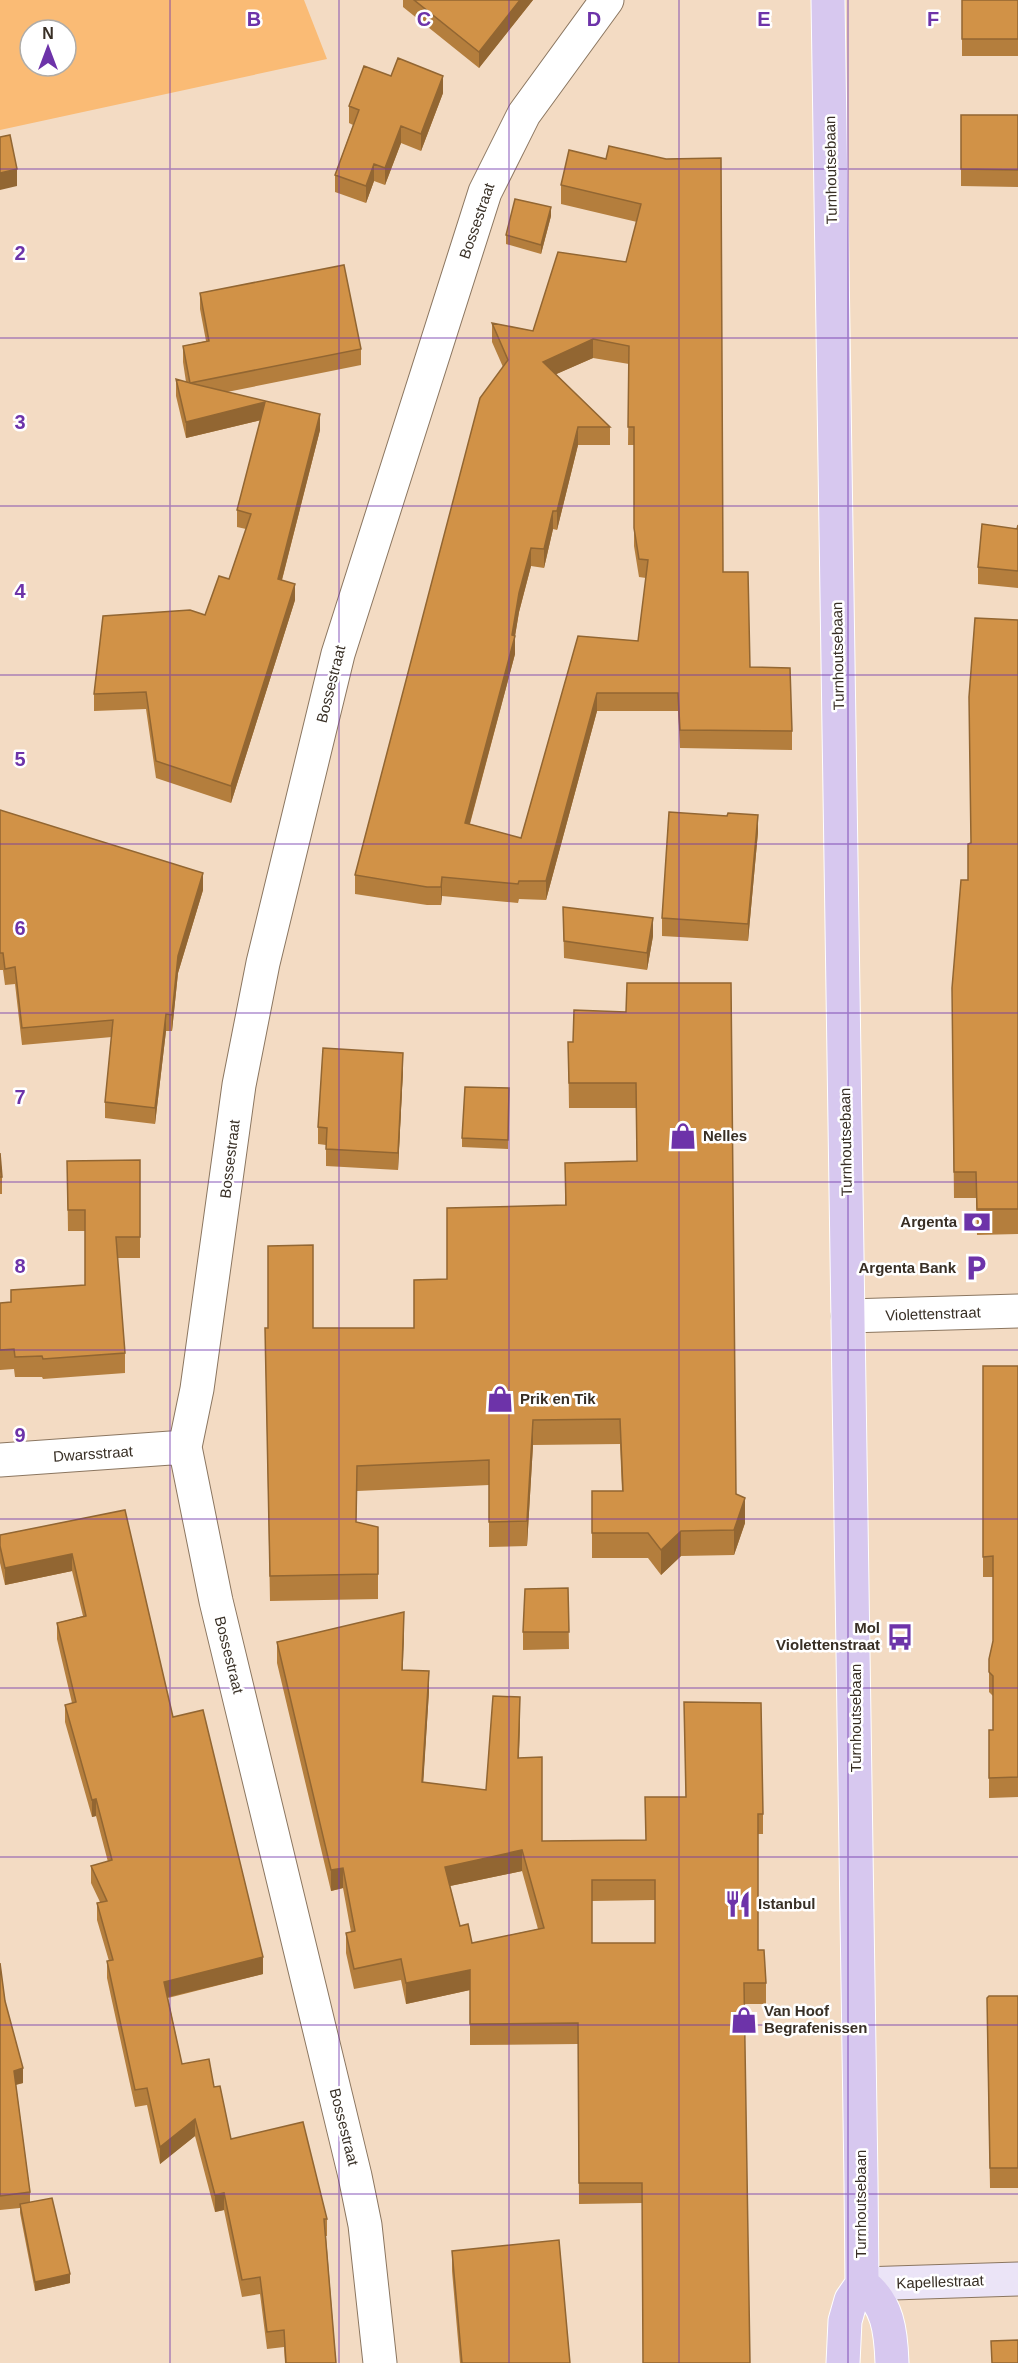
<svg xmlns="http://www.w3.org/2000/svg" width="1018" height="2363" font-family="Helvetica,sans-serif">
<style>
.green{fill:#fabb75;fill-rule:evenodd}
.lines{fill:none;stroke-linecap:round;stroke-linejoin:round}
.street-casing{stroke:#8b7660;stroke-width:35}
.secondary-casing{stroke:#8b7660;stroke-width:35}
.primary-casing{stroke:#fff;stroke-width:35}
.street{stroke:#fff;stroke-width:33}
.secondary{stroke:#ebe4f7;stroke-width:33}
.primary{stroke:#d7c8ef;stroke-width:33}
.wall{fill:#b47e3d;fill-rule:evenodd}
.shaded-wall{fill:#926632}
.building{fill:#d19247;stroke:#926632;stroke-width:1.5;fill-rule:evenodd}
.grid{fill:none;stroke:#6d33a9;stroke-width:1.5;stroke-opacity:0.55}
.labels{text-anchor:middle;stroke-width:5;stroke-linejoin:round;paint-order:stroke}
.street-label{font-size:15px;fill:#382f25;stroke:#fff}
.poi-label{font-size:15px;font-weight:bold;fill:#382f25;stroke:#fff;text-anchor:start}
.grid-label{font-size:20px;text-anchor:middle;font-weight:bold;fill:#6d33a9;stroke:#fff;stroke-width:5;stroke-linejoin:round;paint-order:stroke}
</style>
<rect width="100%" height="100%" fill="#f3dbc3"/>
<path class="green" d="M0 0H304L327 59 0 130ZM30 30H66V66H30Z"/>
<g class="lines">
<defs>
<path id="street" d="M848 1316 1018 1311
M0 1460 185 1447
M380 2363 365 2225 355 2176 216 1601 185 1447 197 1389 239 1085 263 963 338 654 485 192 524 114 607 0"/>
<path id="secondary" d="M862 2284 1018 2279"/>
<path id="primary" d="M828 0 861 2181 862 2284 851 2300 845 2321 843 2363
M862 2284C888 2303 891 2332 892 2363"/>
</defs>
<use href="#street" class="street-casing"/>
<use href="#secondary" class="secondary-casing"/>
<use href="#primary" class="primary-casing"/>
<use href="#street" class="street"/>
<use href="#secondary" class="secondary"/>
<use href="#primary" class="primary"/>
</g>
<path class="wall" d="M403 0H533L479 68 403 7Z
M962 0H1018V56H962Z
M391 76 443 93 421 151 401 143 385 185 374 181 366 203 335 192V175L353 125 349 123V106Z
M961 115H1018V187L961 186Z
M606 159H666L723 572 750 667 792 731V750L680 748 678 711H597L546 900 519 899 518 903 442 896 441 905H427L355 894V875L503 367 492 342V323L533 331 626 262 637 222 561 204V185ZM593 358 629 364 628 445H634V546L639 577 646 578 638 641 578 636 521 838 470 824 515 654V636L519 612 531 566 544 568 553 529 557 530 578 445H610V427L556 374Z
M551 216 541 254 506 244V235Z
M200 293 361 349V365L227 392 320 430 282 580 295 600 231 803 156 778 146 709 94 711V694L205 615 229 579 246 529 237 527V510L261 420 186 438 176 396V379L186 382 183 362V346L206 341 200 309Z
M1018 525V588L978 584V567L1017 529Z
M1018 620V1234L977 1235 976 1198H954L952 1014 968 880Z
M0 810 203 890 178 973 172 1031H166L155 1124 105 1118V1102L112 1037 22 1045 15 984 5 985 3 970H0Z
M758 832 748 941 662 936V918Z
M563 907 653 936 647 970 564 958Z
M626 1012 736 1494 745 1523 734 1555 681 1556 661 1575 648 1558H592V1491H622L620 1444 533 1445 527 1546 489 1547V1485L357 1491 356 1522 378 1527V1599L270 1601 265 1328H414L447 1279 565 1205V1163L637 1161 636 1108H569L568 1042H573Z
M403 1070 398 1170 326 1166V1145L318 1144V1127Z
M509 1088 508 1149 462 1147V1138Z
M0 1153 2 1177V1194H0Z
M140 1160V1258H117L125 1353V1373L43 1379 42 1377H15L14 1369 0 1370V1303H11V1290L85 1285V1231H68L67 1161Z
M983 1366H1018V1797L989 1798V1730H993V1696L989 1692V1659L993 1641V1577H983Z
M125 1510 173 1717 263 1974 168 1998 182 2064 214 2087 231 2139 327 2219V2236H326L336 2363H285L284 2347 267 2349 260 2294 242 2297 224 2210 215 2212 195 2136 160 2164 147 2105 135 2107 107 1978V1961H109L97 1920V1903L100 1902 91 1883V1866L108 1862 96 1816 92 1817 65 1722V1705L72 1703 57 1639V1623L83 1616 72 1571 5 1585 0 1563V1535Z
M568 1588 569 1649 523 1650V1632Z
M404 1633 402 1670 429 1691 423 1782 486 1790 520 1718 519 1758 542 1841 646 1840 645 1797H686L684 1702 763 1814V1834H758V1950L766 1983V2004H744L642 2203 579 2204 578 2044 470 2045V1990L406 2004 401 1980 354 1989 346 1953V1933L351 1932 343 1888 331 1891 277 1663V1642ZM522 1871 538 1929 472 1943 460 1926 450 1886ZM655 1900V1943H592V1901Z
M0 1963 5 2001 23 2083 16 2085 30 2192V2202L70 2283 35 2291 20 2213V2208L0 2210Z
M1018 1996V2188H990L987 2018Z
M452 2251 570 2363H460L452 2271Z"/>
<path class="shaded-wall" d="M520 0H533L479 68V52Z
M443 76V93L421 151V134Z
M401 126V143L385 185V168Z
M374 164V181L366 203V186Z
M17 169V186L0 190V173Z
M551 207V216L541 254V245Z
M593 339V358L543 380V362Z
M265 402V419L186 438V422Z
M320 414V430L278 595V579Z
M578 427V445L557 530V511Z
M553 511V529L544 568V549Z
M531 548V566L519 612 515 636V654L465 841V823L512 635 519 593Z
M295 584V600L231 803V786Z
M597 693V711L546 900V881Z
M758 815V832L748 941V924Z
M203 873V890L178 973 172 1031V1015L178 956Z
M442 877V896L441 905V887Z
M653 918V936L647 970V953Z
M166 1014V1031L155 1124V1108Z
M403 1053V1070L398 1170V1153Z
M533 1420V1445L527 1546V1521Z
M745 1498V1523L734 1555V1530Z
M681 1531V1556L661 1575V1550Z
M72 1554V1571L5 1585V1568Z
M404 1612V1633L402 1691V1670Z
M429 1671V1691L422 1803V1782Z
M520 1697V1718L518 1779V1758Z
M96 1799V1816L92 1817V1800Z
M522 1850V1871L445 1887V1867Z
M343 1868V1888L331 1891V1870Z
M263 1957V1974L164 1998V1982Z
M470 1970V1990L406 2004V1983Z
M23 2068V2083L14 2085V2071Z
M195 2119V2136L160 2164V2147Z
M224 2193V2210L215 2212V2195Z
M70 2274V2283L35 2291V2282Z"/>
<path class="building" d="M414 0H520L479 52Z
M962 0H1018V39H962Z
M398 58 443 76 421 134 401 126 385 168 374 164 366 186 335 175 359 110 349 106 364 66 391 76Z
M961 115H1018V170L961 169Z
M10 135 17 169 0 173V137Z
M609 146 666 159 721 158 723 572H748L750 667 790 668 792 731 680 730 678 693H597L546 881H519L518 884 442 877 441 887H427L355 875 480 398 508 360 492 323 533 331 558 252 626 262 641 204 561 185 569 150 606 159ZM593 339 629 346 628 427H634V528L639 559 648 560 638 641 578 636 521 838 465 823 515 636 512 635 519 593 531 548 544 549 553 511H557L578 427H610L543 362Z
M515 199 551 207 541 245 506 235Z
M344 265 361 349 190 383 320 414 278 579 295 584 231 786 156 761 146 692 94 694 103 616 190 610 205 615 219 576 229 579 251 514 237 510 265 402 186 422 176 379 190 383 183 346 209 341 200 293Z
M982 524 1017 529 1018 525V571L978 567Z
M975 618 1018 620V1209H977L976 1172H954L952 988 961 880H968V844L971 843 969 697Z
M0 810 203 873 178 956 172 1015 166 1014 155 1108 105 1102 113 1020 22 1028 15 967 5 969 3 953H0Z
M669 812 727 816 728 813 758 815 748 924 662 918Z
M563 907 653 918 647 953 564 941Z
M627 983H731L736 1494 745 1498 734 1530 681 1531 661 1550 648 1533H592V1491H623L620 1419 533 1420 527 1521 489 1522V1460L357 1466 356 1522 378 1527V1574L270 1576 265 1328H268V1246L313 1245V1328H414V1280L447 1279V1208L566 1205 565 1163 637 1161 636 1083H569L568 1042H573L574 1010 626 1012Z
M323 1048 403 1053 398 1153 326 1149 327 1128 318 1127Z
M465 1087 509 1088 508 1140 462 1138Z
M0 1153 2 1177H0Z
M140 1160V1237H116L125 1353 43 1359 42 1356 15 1357 14 1349 0 1350V1303L11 1302V1290L85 1285V1210H68L67 1161Z
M983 1366H1018V1777L989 1778V1730H993V1676L989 1672V1659L993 1641V1556L983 1557Z
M125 1510 173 1717 203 1710 263 1957 164 1982 182 2064 209 2059 214 2087 220 2086 231 2139 303 2122 327 2219H324L336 2363H286L284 2330 267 2332 260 2277 242 2280 224 2193 215 2195 195 2119 160 2147 147 2088 135 2090 107 1961 113 1960 97 1903 107 1901 91 1866 112 1860 96 1799 92 1800 65 1705 76 1702 57 1623 86 1616 72 1554 5 1568 0 1546V1535Z
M568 1588 569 1632H523L525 1589Z
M404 1612 402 1670 429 1671 422 1782 486 1790 493 1696 520 1697 518 1758 542 1757V1841L646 1840 645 1797H686L684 1702 761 1703 763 1814H758V1950H764L766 1983H744L750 2363H643L642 2183H579L578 2023 470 2024V1970L406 1983 401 1959 354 1969 346 1933 355 1931 343 1868 331 1870 277 1642ZM522 1850 544 1928 472 1943 468 1924 460 1926 445 1867ZM592 1880H655V1943H592Z
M0 1963 5 2001 23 2068 14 2071 30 2192 0 2196Z
M989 1996H1018V2168H990L987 1998Z
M52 2198 70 2274 35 2282 20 2204Z
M559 2240 570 2363H462L452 2251Z
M1018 2340V2363H992L991 2341Z"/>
<path class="grid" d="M170 0V2363M339 0V2363M509 0V2363M679 0V2363M848 0V2363M0 169H1018M0 338H1018M0 506H1018M0 675H1018M0 844H1018M0 1013H1018M0 1182H1018M0 1350H1018M0 1519H1018M0 1688H1018M0 1857H1018M0 2025H1018M0 2194H1018"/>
<defs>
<symbol id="shop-bare" viewBox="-9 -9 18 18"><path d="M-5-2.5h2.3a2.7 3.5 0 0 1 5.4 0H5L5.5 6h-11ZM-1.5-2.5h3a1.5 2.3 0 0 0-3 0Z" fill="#6d33a9" stroke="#fff" stroke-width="2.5" paint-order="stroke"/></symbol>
<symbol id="bank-bare" viewBox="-9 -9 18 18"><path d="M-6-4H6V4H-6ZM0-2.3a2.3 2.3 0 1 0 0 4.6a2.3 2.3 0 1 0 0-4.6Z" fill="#6d33a9" stroke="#fff" stroke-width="2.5" paint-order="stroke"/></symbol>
<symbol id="parking-bare" viewBox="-9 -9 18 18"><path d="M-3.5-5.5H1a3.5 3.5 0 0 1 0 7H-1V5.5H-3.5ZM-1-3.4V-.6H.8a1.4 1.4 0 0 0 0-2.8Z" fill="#6d33a9" stroke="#fff" stroke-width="2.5" paint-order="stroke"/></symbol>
<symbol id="bus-bare" viewBox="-9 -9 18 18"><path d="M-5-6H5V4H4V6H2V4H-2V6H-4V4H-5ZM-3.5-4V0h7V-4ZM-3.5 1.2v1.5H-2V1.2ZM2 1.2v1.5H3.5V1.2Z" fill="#6d33a9" stroke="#fff" stroke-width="2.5" paint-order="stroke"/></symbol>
<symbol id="restaurant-bare" viewBox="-9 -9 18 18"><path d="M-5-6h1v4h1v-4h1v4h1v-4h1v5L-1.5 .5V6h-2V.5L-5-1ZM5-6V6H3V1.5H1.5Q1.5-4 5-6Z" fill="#6d33a9" stroke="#fff" stroke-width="2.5" paint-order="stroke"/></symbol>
</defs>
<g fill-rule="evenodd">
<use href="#shop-bare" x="664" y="1117" width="38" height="38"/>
<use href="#bank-bare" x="958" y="1203" width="38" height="38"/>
<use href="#parking-bare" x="957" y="1249" width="38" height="38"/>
<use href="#shop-bare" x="481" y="1380" width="38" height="38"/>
<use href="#bus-bare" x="881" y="1618" width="38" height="38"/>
<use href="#restaurant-bare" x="719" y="1885" width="38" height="38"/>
<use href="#shop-bare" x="725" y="2001" width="38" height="38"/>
</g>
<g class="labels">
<g class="street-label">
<text transform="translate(831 170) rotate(-91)" y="5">Turnhoutsebaan</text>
<text transform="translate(477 221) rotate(-71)" y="5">Bossestraat</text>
<text transform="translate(838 656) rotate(-91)" y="5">Turnhoutsebaan</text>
<text transform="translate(331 684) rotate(-76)" y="5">Bossestraat</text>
<text transform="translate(846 1142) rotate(-91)" y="5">Turnhoutsebaan</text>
<text transform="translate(230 1159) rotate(-83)" y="5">Bossestraat</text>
<text transform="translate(933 1314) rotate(-2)" y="5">Violettenstraat</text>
<text transform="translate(93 1454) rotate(-4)" y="5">Dwarsstraat</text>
<text transform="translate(229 1655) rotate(76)" y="5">Bossestraat</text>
<text transform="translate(856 1718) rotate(-90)" y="5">Turnhoutsebaan</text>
<text transform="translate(344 2127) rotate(76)" y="5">Bossestraat</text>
<text transform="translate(861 2204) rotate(-90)" y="5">Turnhoutsebaan</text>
<text transform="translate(940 2282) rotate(-2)" y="5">Kapellestraat</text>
</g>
<g class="poi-label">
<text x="703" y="1141">Nelles</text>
<text x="957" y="1227" text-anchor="end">Argenta</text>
<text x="956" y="1273" text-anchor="end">Argenta Bank</text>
<text x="520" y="1404">Prik en Tik</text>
<text x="880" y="1633" text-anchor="end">Mol<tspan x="880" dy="17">Violettenstraat</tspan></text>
<text x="758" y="1909">Istanbul</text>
<text x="764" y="2016">Van Hoof<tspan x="764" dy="17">Begrafenissen</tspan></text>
</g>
</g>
<g class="grid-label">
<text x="254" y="26">B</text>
<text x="424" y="26">C</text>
<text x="594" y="26">D</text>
<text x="764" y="26">E</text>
<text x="933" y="26">F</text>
<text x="20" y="260">2</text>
<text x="20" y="429">3</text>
<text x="20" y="598">4</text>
<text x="20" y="766">5</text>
<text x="20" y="935">6</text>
<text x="20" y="1104">7</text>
<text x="20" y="1273">8</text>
<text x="20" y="1442">9</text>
</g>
<g transform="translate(48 48)"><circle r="28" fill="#ffffff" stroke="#afaca8" stroke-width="1.5"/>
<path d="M0-4.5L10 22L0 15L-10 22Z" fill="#6d33a9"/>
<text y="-9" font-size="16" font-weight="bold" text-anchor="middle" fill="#382f25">N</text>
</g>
</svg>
